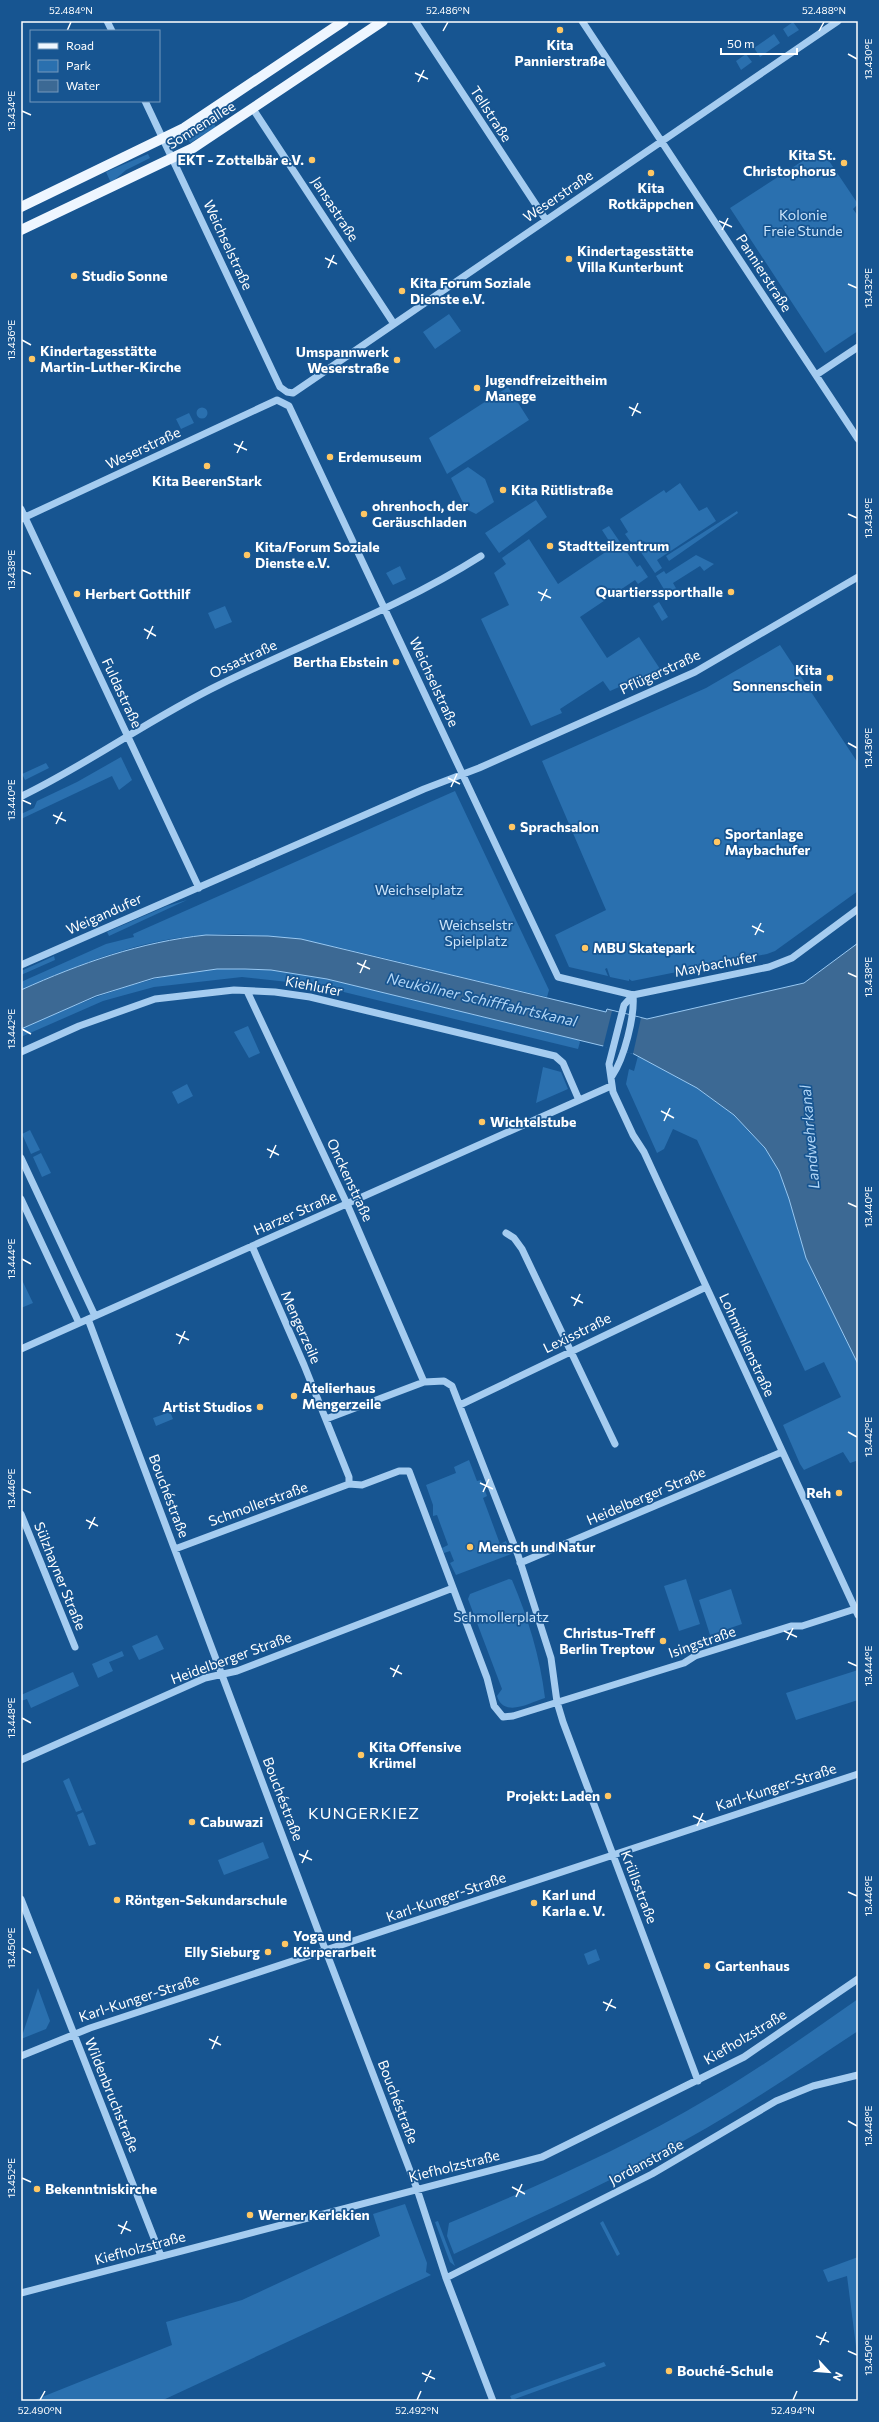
<svg xmlns="http://www.w3.org/2000/svg" width="879" height="2422" font-family="Commissioner,sans-serif">
<style>
.green{fill:#2a70af}
.water{fill:#3c6994;stroke:#98c8f2}
.pier{fill:#175591}
.lines{fill:none;stroke-linecap:round;stroke-linejoin:round}
.minor{stroke:#a5ccf0;stroke-width:7}
.major{stroke:#eef6ff;stroke-width:10}
.ticks{fill:none;stroke:#fff;stroke-width:1.5}
.poi-dot{fill:#ffc764;stroke:#175591;stroke-width:1.5}
.labels{text-anchor:middle;stroke-width:3.5;stroke-linejoin:round;paint-order:stroke}
.poi-label{font-size:14px;font-weight:bold;fill:#fff;stroke:#175591;text-anchor:start}
.street-label{font-size:14px;fill:#fff;stroke:#175591}
.park-label{font-size:14px;fill:#cce5fb;stroke:#175591}
.water-label{font-size:15px;font-style:italic;fill:#b1d6f7;stroke:#175591}
.quarter-label{font-size:16px;letter-spacing:1px;fill:#fff;stroke:#175591}
.neatline{fill:none;stroke:#fff;stroke-width:1.5}
.ticks-label{font-size:10px;text-anchor:middle;fill:#fff}
</style>
<rect width="100%" height="100%" fill="#175591"/>
<path class="green" d="M793 22 799 30 788 37 783 29Z
M774 34 780 43 760 57 754 48Z
M746 54 752 62 741 70 736 61Z
M210 117 216 127 190 143 188 138 207 126 204 121Z
M821 149 858 204 853 209 858 216V331L825 353 730 208Z
M148 154 150 158 126 170 111 183 106 172Z
M449 314 461 331 435 349 423 332Z
M508 387 529 420 447 474 429 438Z
M196.5 413a5.5 5.5 0 1 1 11 0a5.5 5.5 0 1 1-11 0Z
M189 413 194 423 181 429 176 419Z
M468 467 485 479 494 502 476 514 466 509 451 478Z
M680 483 699 511 707 507 716 521 657 560 662 568 655 573 638 548 645 543 644 541 637 546 635 542 632 544 625 534 628 532 620 519 664 490 666 493Z
M536 500 547 517 499 553 485 533Z
M737 511 738 513 669 561 666 556Z
M609 526 637 567 640 565 648 577 638 584 635 580 580 617 607 658 639 637 660 669 610 691 603 681 560 709 562 713 531 726 481 619 509 605 494 573 506 564 502 558 529 539 558 584 613 547 602 530Z
M696 555 714 564 704 571 700 566 673 583 677 590 668 596 656 576 664 571 666 574Z
M400 566 406 579 393 585 386 573Z
M659 602 668 617 662 621 653 606Z
M225 606 232 622 215 629 208 613Z
M780 645 858 763V891L775 951 767 954 632 981 629 979V981L610 977 607 968 605 969 608 976 569 967 555 935 606 910 542 761 706 688Z
M121 757 132 780 119 790 112 776 21 819V814L34 808 37 801 77 782Z
M46 763 49 768 25 780 22 774Z
M455 791 549 990 547 997C498 986 449 974 400 962 335 946 273 931 206 935 140 939 80 964 21 990V982L106 944 134 937 133 934Z
M187 900 109 936 107 932 167 906Z
M54 956 55 960 21 975V971Z
M228 968 271 970 315 976 578 1040 580 1042 578 1049 315 985 242 977 154 987 121 996 103 1001 21 1037V1029C90 998 152 972 228 968Z
M248 1026 260 1053 249 1058 234 1032Z
M638 1056 697 1088 734 1115 765 1148 779 1171 789 1199 806 1258 858 1364V1466L856 1461 850 1463 843 1452 804 1470 800 1464 783 1425 841 1397 824 1362 805 1371 697 1140 673 1129 664 1149 657 1153 626 1084 629 1069 634 1071Z
M543 1067 561 1072 568 1089 536 1103Z
M187 1084 193 1096 178 1104 172 1092Z
M30 1130 40 1150 31 1154 22 1134Z
M41 1153 51 1173 42 1177 33 1157Z
M22 1280 33 1303 21 1308V1281Z
M170 1412 173 1419 156 1426 153 1418Z
M469 1460 477 1481 481 1480 487 1496 483 1498 500 1544 506 1541 511 1554 456 1575 450 1563 454 1561 450 1551 444 1553 442 1548 448 1545 437 1515 433 1516V1505L426 1485 456 1473 454 1467Z
M509 1579 512 1580C528 1618 540 1656 545 1698 529 1703 504 1718 497 1696L502 1689 468 1599 470 1594Z
M686 1579 700 1624 679 1631 664 1586Z
M731 1589 742 1624 710 1635 699 1600Z
M157 1635 164 1649 139 1660 132 1646Z
M122 1651 124 1656 109 1662 113 1671 98 1678 92 1664Z
M858 1670V1700L796 1720 786 1693Z
M73 1672 79 1686 31 1708 27 1699 21 1701V1695Z
M69 1778 82 1810 76 1812 63 1781Z
M83 1812 96 1844 89 1846 77 1815Z
M263 1842 269 1858 224 1875 218 1860Z
M596 1949 600 1960 588 1965 584 1954Z
M38 1988 50 2021 46 2029 21 2039Z
M858 1999V2031C802 2068 746 2106 687 2139 612 2182 533 2216 454 2254L447 2236 449 2223C538 2186 627 2147 709 2098 761 2068 809 2033 858 1999Z
M405 2204 427 2263 426 2272 431 2275 161 2401H32L172 2345 166 2322 242 2300 380 2236 373 2214Z
M438 2221 455 2266 450 2262 435 2222Z
M603 2221 620 2254 617 2256 600 2223Z
M858 2257V2362L847 2276 828 2282 823 2270Z
M604 2362 606 2366 512 2400 510 2396Z"/>
<path class="water" d="M206 935 268 936 301 939 606 1012 607 1009 647 1019 804 983 858 943V1364L806 1258 789 1199 779 1171 765 1148 734 1115 697 1088 632 1053 327 979 271 970 245 969H217L154 978 96 996 21 1029V990C81 963 140 942 206 935Z"/>
<path class="pier" d="M612 1011 641 1018 633 1054 603 1047Z"/>
<g class="lines">
<path class="minor" d="M107 21 112 31
M415 21 546 220
M582 21 858 439
M145 101 280 387 287 392 293 393 838 21
M253 109 394 324
M816 375 858 347
M21 509 199 888
M21 519 277 400 289 406 558 977 633 995 769 967 792 958 858 909
M22 796C90 763 151 718 219 685 306 642 399 608 481 556
M21 965 424 789 479 768 695 672 858 577
M247 991 347 1204 424 1382
M633 995 624 1005 609 1064 613 1092 633 1135 644 1152 858 1615
M21 1052 79 1026 155 999 234 990 275 992 310 997 555 1056 563 1063 579 1100
M612 1076C624 1059 635 1016 633 995
M21 1158 95 1316
M21 1199 79 1323
M506 1233 514 1238 522 1249 615 1444
M252 1246 304 1365 349 1477V1484
M88 1319 322 1941 417 2189 446 2278 493 2401
M21 1349 611 1086
M460 1405 706 1287
M326 1419 424 1382 444 1381 452 1386 518 1555 551 1658 557 1702 563 1722 698 2081
M21 1514 75 1647
M175 1549 349 1484 362 1485 399 1471H409L487 1678 494 1706 503 1717 513 1716 684 1663 695 1656 791 1626H802L855 1609
M520 1563 782 1452
M21 1760 205 1678 237 1671 453 1588
M21 1899 161 2256
M21 2056 90 2028 858 1774
M446 2278 652 2174 776 2101 813 2086 858 2075
M21 2293 542 2157 744 2057 858 1979"/>
<path class="major" d="M21 207 184 128 344 21
M21 230 193 148 383 21"/>
</g>
<path class="ticks" d="M67 31 71 22M443 31 448 22M819 31 824 22M848 54 857 59M415 73 428 79M418 82 424 70M22 111 31 115M719 221 732 227M722 230 728 218M325 258 337 264M328 268 334 255M848 284 857 288M22 340 31 345M629 407 641 413M632 416 638 403M234 444 247 450M237 453 243 441M848 514 857 518M22 570 31 574M538 592 551 598M541 601 547 589M144 629 156 636M147 639 153 626M848 743 857 748M448 778 460 784M451 787 457 774M22 800 31 804M53 815 66 821M56 824 62 812M752 926 764 932M755 935 761 923M357 963 370 969M360 973 366 960M848 973 857 977M22 1029 31 1034M661 1111 674 1118M664 1121 670 1108M267 1149 279 1155M270 1158 276 1145M848 1203 857 1207M22 1259 31 1264M571 1297 583 1303M574 1306 580 1294M176 1334 189 1340M179 1344 185 1331M848 1432 857 1437M480 1483 493 1489M22 1489 31 1493M483 1492 489 1479M86 1520 98 1526M89 1529 95 1517M784 1631 797 1637M787 1640 793 1628M848 1662 857 1666M390 1668 402 1674M393 1677 399 1665M22 1718 31 1723M693 1816 706 1822M697 1826 703 1813M299 1854 312 1860M302 1863 308 1850M848 1892 857 1896M22 1948 31 1953M603 2002 616 2008M606 2011 612 1999M209 2039 221 2045M212 2049 218 2036M848 2121 857 2126M22 2178 31 2182M512 2187 525 2194M516 2197 522 2184M118 2225 131 2231M121 2234 127 2221M816 2336 829 2342M820 2345 826 2332M848 2351 857 2355M422 2373 435 2379M425 2382 431 2370M40 2400 45 2391M417 2400 421 2391M793 2400 797 2391"/>
<g class="poi-dot">
<circle cx="560" cy="30" r="4"/>
<circle cx="312" cy="160" r="4"/>
<circle cx="844" cy="163" r="4"/>
<circle cx="651" cy="173" r="4"/>
<circle cx="569" cy="259" r="4"/>
<circle cx="74" cy="276" r="4"/>
<circle cx="402" cy="291" r="4"/>
<circle cx="32" cy="359" r="4"/>
<circle cx="397" cy="360" r="4"/>
<circle cx="477" cy="388" r="4"/>
<circle cx="330" cy="457" r="4"/>
<circle cx="207" cy="466" r="4"/>
<circle cx="503" cy="490" r="4"/>
<circle cx="364" cy="514" r="4"/>
<circle cx="550" cy="546" r="4"/>
<circle cx="247" cy="555" r="4"/>
<circle cx="731" cy="592" r="4"/>
<circle cx="77" cy="594" r="4"/>
<circle cx="396" cy="662" r="4"/>
<circle cx="830" cy="678" r="4"/>
<circle cx="512" cy="827" r="4"/>
<circle cx="717" cy="842" r="4"/>
<circle cx="585" cy="948" r="4"/>
<circle cx="482" cy="1122" r="4"/>
<circle cx="294" cy="1396" r="4"/>
<circle cx="260" cy="1407" r="4"/>
<circle cx="839" cy="1493" r="4"/>
<circle cx="470" cy="1547" r="4"/>
<circle cx="663" cy="1641" r="4"/>
<circle cx="361" cy="1755" r="4"/>
<circle cx="608" cy="1796" r="4"/>
<circle cx="192" cy="1822" r="4"/>
<circle cx="117" cy="1900" r="4"/>
<circle cx="534" cy="1903" r="4"/>
<circle cx="285" cy="1944" r="4"/>
<circle cx="268" cy="1952" r="4"/>
<circle cx="707" cy="1966" r="4"/>
<circle cx="37" cy="2189" r="4"/>
<circle cx="250" cy="2215" r="4"/>
<circle cx="669" cy="2371" r="4"/>
</g>
<g class="labels">
<g class="poi-label">
<text x="560" y="50" text-anchor="middle">Kita<tspan x="560" dy="16">Pannierstraße</tspan></text>
<text x="836" y="160" text-anchor="end">Kita St.<tspan x="836" dy="16">Christophorus</tspan></text>
<text x="304" y="165" text-anchor="end">EKT - Zottelbär e.V.</text>
<text x="651" y="193" text-anchor="middle">Kita<tspan x="651" dy="16">Rotkäppchen</tspan></text>
<text x="577" y="256">Kindertagesstätte<tspan x="577" dy="16">Villa Kunterbunt</tspan></text>
<text x="82" y="281">Studio Sonne</text>
<text x="410" y="288">Kita Forum Soziale<tspan x="410" dy="16">Dienste e.V.</tspan></text>
<text x="40" y="356">Kindertagesstätte<tspan x="40" dy="16">Martin-Luther-Kirche</tspan></text>
<text x="389" y="357" text-anchor="end">Umspannwerk<tspan x="389" dy="16">Weserstraße</tspan></text>
<text x="485" y="385">Jugendfreizeitheim<tspan x="485" dy="16">Manege</tspan></text>
<text x="338" y="462">Erdemuseum</text>
<text x="207" y="486" text-anchor="middle">Kita BeerenStark</text>
<text x="511" y="495">Kita Rütlistraße</text>
<text x="372" y="511">ohrenhoch, der<tspan x="372" dy="16">Geräuschladen</tspan></text>
<text x="558" y="551">Stadtteilzentrum</text>
<text x="255" y="552">Kita/Forum Soziale<tspan x="255" dy="16">Dienste e.V.</tspan></text>
<text x="723" y="597" text-anchor="end">Quartierssporthalle</text>
<text x="85" y="599">Herbert Gotthilf</text>
<text x="388" y="667" text-anchor="end">Bertha Ebstein</text>
<text x="822" y="675" text-anchor="end">Kita<tspan x="822" dy="16">Sonnenschein</tspan></text>
<text x="520" y="832">Sprachsalon</text>
<text x="725" y="839">Sportanlage<tspan x="725" dy="16">Maybachufer</tspan></text>
<text x="593" y="953">MBU Skatepark</text>
<text x="490" y="1127">Wichtelstube</text>
<text x="302" y="1393">Atelierhaus<tspan x="302" dy="16">Mengerzeile</tspan></text>
<text x="252" y="1412" text-anchor="end">Artist Studios</text>
<text x="831" y="1498" text-anchor="end">Reh</text>
<text x="478" y="1552">Mensch und Natur</text>
<text x="655" y="1638" text-anchor="end">Christus-Treff<tspan x="655" dy="16">Berlin Treptow</tspan></text>
<text x="369" y="1752">Kita Offensive<tspan x="369" dy="16">Krümel</tspan></text>
<text x="600" y="1801" text-anchor="end">Projekt: Laden</text>
<text x="200" y="1827">Cabuwazi</text>
<text x="542" y="1900">Karl und<tspan x="542" dy="16">Karla e. V.</tspan></text>
<text x="125" y="1905">Röntgen-Sekundarschule</text>
<text x="293" y="1941">Yoga und<tspan x="293" dy="16">Körperarbeit</tspan></text>
<text x="260" y="1957" text-anchor="end">Elly Sieburg</text>
<text x="715" y="1971">Gartenhaus</text>
<text x="45" y="2194">Bekenntniskirche</text>
<text x="258" y="2220">Werner Kerlekien</text>
<text x="677" y="2376">Bouché-Schule</text>
</g>
<g class="street-label">
<text transform="translate(491 114) rotate(57)" y="5">Tellstraße</text>
<text transform="translate(201 125) rotate(-32)" y="5">Sonnenallee</text>
<text transform="translate(558 196) rotate(-34)" y="5">Weserstraße</text>
<text transform="translate(335 209) rotate(57)" y="5">Jansastraße</text>
<text transform="translate(228 245) rotate(65)" y="5">Weichselstraße</text>
<text transform="translate(764 273) rotate(57)" y="5">Pannierstraße</text>
<text transform="translate(143 448) rotate(-25)" y="5">Weserstraße</text>
<text transform="translate(243 659) rotate(-25)" y="5">Ossastraße</text>
<text transform="translate(660 672) rotate(-25)" y="5">Pflügerstraße</text>
<text transform="translate(434 682) rotate(65)" y="5">Weichselstraße</text>
<text transform="translate(122 693) rotate(65)" y="5">Fuldastraße</text>
<text transform="translate(104 914) rotate(-24)" y="5">Weigandufer</text>
<text transform="translate(716 964) rotate(-11)" y="5">Maybachufer</text>
<text transform="translate(314 986) rotate(11)" y="5">Kiehlufer</text>
<text transform="translate(350 1180) rotate(65)" y="5">Onckenstraße</text>
<text transform="translate(295 1213) rotate(-24)" y="5">Harzer Straße</text>
<text transform="translate(301 1327) rotate(66)" y="5">Mengerzeile</text>
<text transform="translate(577 1333) rotate(-26)" y="5">Lexisstraße</text>
<text transform="translate(747 1345) rotate(65)" y="5">Lohmühlenstraße</text>
<text transform="translate(169 1496) rotate(69)" y="5">Bouchéstraße</text>
<text transform="translate(646 1496) rotate(-23)" y="5">Heidelberger Straße</text>
<text transform="translate(258 1504) rotate(-20)" y="5">Schmollerstraße</text>
<text transform="translate(60 1576) rotate(68)" y="5">Sülzhayner Straße</text>
<text transform="translate(702 1642) rotate(-19)" y="5">Isingstraße</text>
<text transform="translate(231 1658) rotate(-20)" y="5">Heidelberger Straße</text>
<text transform="translate(776 1787) rotate(-18)" y="5">Karl-Kunger-Straße</text>
<text transform="translate(283 1799) rotate(69)" y="5">Bouchéstraße</text>
<text transform="translate(639 1887) rotate(69)" y="5">Krüllsstraße</text>
<text transform="translate(446 1897) rotate(-19)" y="5">Karl-Kunger-Straße</text>
<text transform="translate(139 1998) rotate(-18)" y="5">Karl-Kunger-Straße</text>
<text transform="translate(745 2037) rotate(-31)" y="5">Kiefholzstraße</text>
<text transform="translate(112 2095) rotate(68)" y="5">Wildenbruchstraße</text>
<text transform="translate(398 2102) rotate(69)" y="5">Bouchéstraße</text>
<text transform="translate(646 2162) rotate(-28)" y="5">Jordanstraße</text>
<text transform="translate(454 2166) rotate(-14)" y="5">Kiefholzstraße</text>
<text transform="translate(140 2248) rotate(-15)" y="5">Kiefholzstraße</text>
</g>
<g class="park-label">
<text x="803" y="220">Kolonie<tspan x="803" dy="16">Freie Stunde</tspan></text>
<text x="419" y="895">Weichselplatz</text>
<text x="476" y="930">Weichselstr<tspan x="476" dy="16">Spielplatz</tspan></text>
<text x="501" y="1622">Schmollerplatz</text>
</g>
<g class="water-label">
<text transform="translate(482 1000) rotate(13)" y="5">Neuköllner Schifffahrtskanal</text>
<text transform="translate(810 1137) rotate(-95)" y="5">Landwehrkanal</text>
</g>
<g class="quarter-label">
<text x="364" y="1819">KUNGERKIEZ</text>
</g>
</g>
<rect width="879" height="2422" fill="none" stroke="#175591" stroke-width="44"/>
<rect x="30" y="30" width="130" height="72" fill="#175591" stroke="#7499bd"/>
<rect x="38" y="43" width="20" height="6" fill="#eef6ff" stroke="#7499bd"/>
<text x="66" y="50" font-size="12" fill="#ffffff">Road</text>
<rect x="38" y="60" width="20" height="12" fill="#2a70af" stroke="#7499bd"/>
<text x="66" y="70" font-size="12" fill="#ffffff">Park</text>
<rect x="38" y="80" width="20" height="12" fill="#3c6994" stroke="#7499bd"/>
<text x="66" y="90" font-size="12" fill="#ffffff">Water</text>
<g transform="translate(829 2372) rotate(116)" stroke="#175591" stroke-width="3" paint-order="stroke">
<path d="M0-3L7 15L0 10L-7 15Z" fill="#ffffff"/>
<text y="-6" font-size="11" font-weight="bold" text-anchor="middle" fill="#ffffff">N</text>
</g>
<path d="M721 48v6h76v-6" fill="none" stroke="#ffffff" stroke-width="2"/>
<text x="727" y="48" font-size="12" fill="#ffffff" stroke="#175591" stroke-width="3" paint-order="stroke">50 m</text>
<rect x="22" y="22" width="835" height="2378" class="neatline"/>
<g class="ticks-label">
<text x="71" y="14">52.484°N</text>
<text x="448" y="14">52.486°N</text>
<text x="824" y="14">52.488°N</text>
<text transform="translate(868 59) rotate(-90)" y="4">13.430°E</text>
<text transform="translate(11 111) rotate(-90)" y="4">13.434°E</text>
<text transform="translate(868 288) rotate(-90)" y="4">13.432°E</text>
<text transform="translate(11 340) rotate(-90)" y="4">13.436°E</text>
<text transform="translate(868 518) rotate(-90)" y="4">13.434°E</text>
<text transform="translate(11 570) rotate(-90)" y="4">13.438°E</text>
<text transform="translate(868 748) rotate(-90)" y="4">13.436°E</text>
<text transform="translate(11 800) rotate(-90)" y="4">13.440°E</text>
<text transform="translate(868 977) rotate(-90)" y="4">13.438°E</text>
<text transform="translate(11 1029) rotate(-90)" y="4">13.442°E</text>
<text transform="translate(868 1207) rotate(-90)" y="4">13.440°E</text>
<text transform="translate(11 1259) rotate(-90)" y="4">13.444°E</text>
<text transform="translate(868 1437) rotate(-90)" y="4">13.442°E</text>
<text transform="translate(11 1489) rotate(-90)" y="4">13.446°E</text>
<text transform="translate(868 1666) rotate(-90)" y="4">13.444°E</text>
<text transform="translate(11 1718) rotate(-90)" y="4">13.448°E</text>
<text transform="translate(868 1896) rotate(-90)" y="4">13.446°E</text>
<text transform="translate(11 1948) rotate(-90)" y="4">13.450°E</text>
<text transform="translate(868 2126) rotate(-90)" y="4">13.448°E</text>
<text transform="translate(11 2178) rotate(-90)" y="4">13.452°E</text>
<text transform="translate(868 2355) rotate(-90)" y="4">13.450°E</text>
<text x="40" y="2414">52.490°N</text>
<text x="417" y="2414">52.492°N</text>
<text x="793" y="2414">52.494°N</text>
</g>
</svg>
